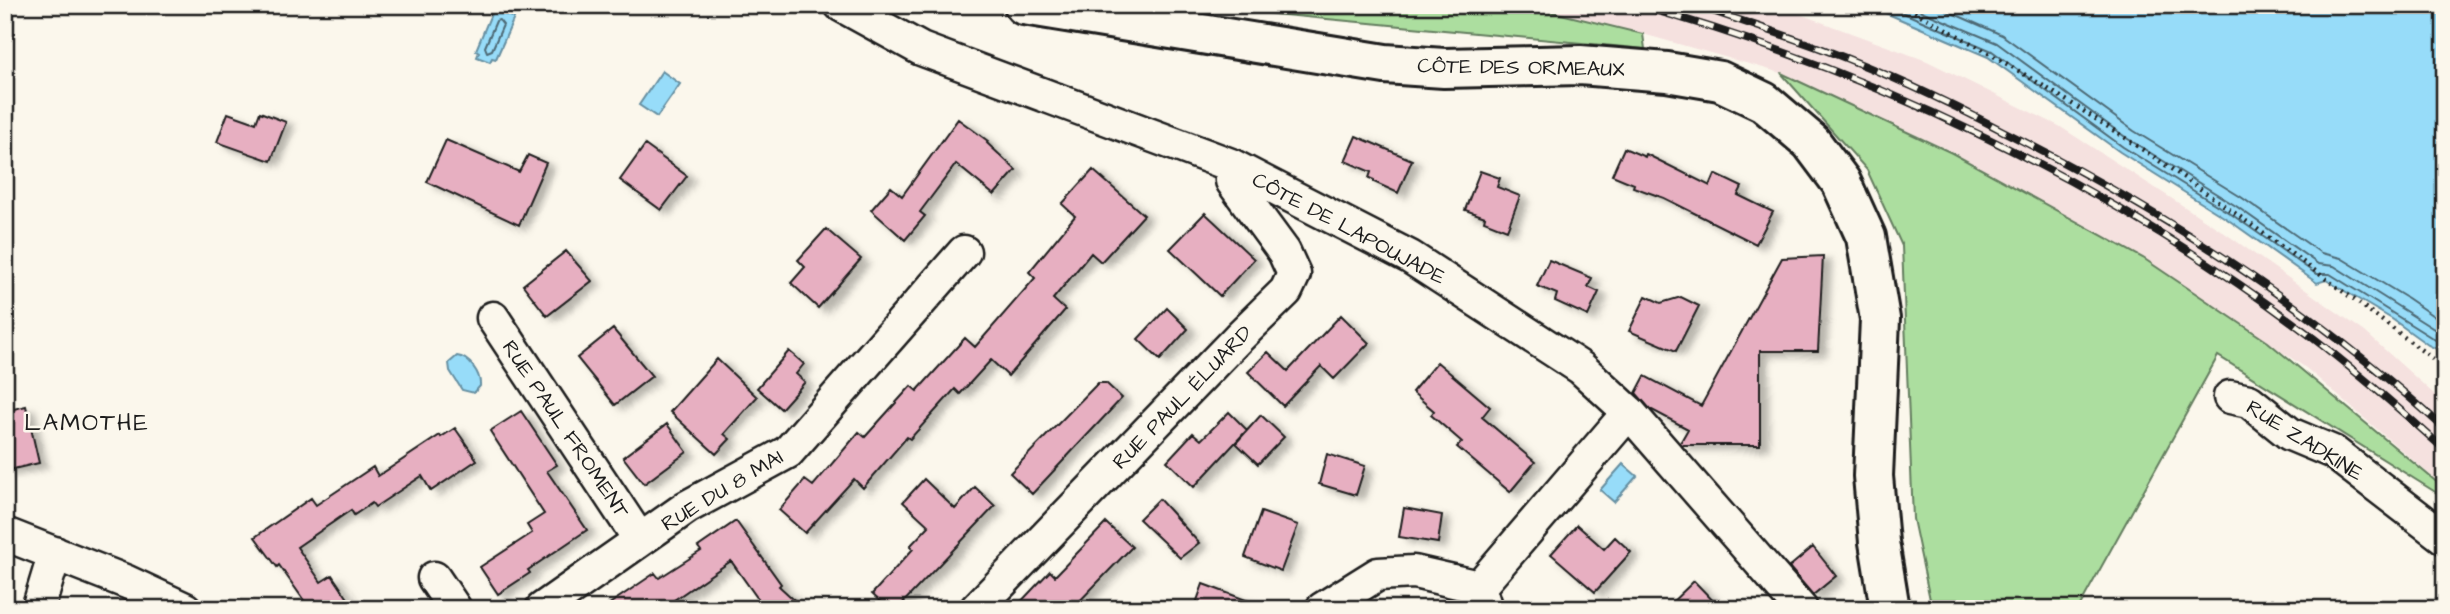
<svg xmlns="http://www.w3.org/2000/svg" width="2450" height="614" font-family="'Architects Daughter',sans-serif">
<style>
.built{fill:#f5e1df}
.green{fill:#acde9f;stroke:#647d5e;stroke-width:2}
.water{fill:#97dcf9;stroke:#668fa1;stroke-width:2}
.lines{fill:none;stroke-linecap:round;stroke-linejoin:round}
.shore{stroke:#4d6974;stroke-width:2}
.building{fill:#e7afc1;stroke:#1c1c1c;stroke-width:2;filter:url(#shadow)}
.minor-casing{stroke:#1c1c1c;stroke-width:37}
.primary-casing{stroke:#1c1c1c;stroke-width:44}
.path{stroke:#1c1c1c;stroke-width:4.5;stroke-dasharray:2 5;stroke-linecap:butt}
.minor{stroke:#fbf7ec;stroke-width:32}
.primary{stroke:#fbf7ec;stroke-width:38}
.rail-casing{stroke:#1c1c1c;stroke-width:8}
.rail{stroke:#fbf7ec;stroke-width:5;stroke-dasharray:16;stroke-linecap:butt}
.labels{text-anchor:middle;stroke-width:5;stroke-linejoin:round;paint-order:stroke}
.street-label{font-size:21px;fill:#1c1c1c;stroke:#fbf7ec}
.quarter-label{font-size:24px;letter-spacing:2px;fill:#1c1c1c;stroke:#fbf7ec}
</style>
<defs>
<filter id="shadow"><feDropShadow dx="8" dy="4.5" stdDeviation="3.5" flood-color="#0004"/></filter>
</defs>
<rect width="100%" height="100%" fill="#fbf7ec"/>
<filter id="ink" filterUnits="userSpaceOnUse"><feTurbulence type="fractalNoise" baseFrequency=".0143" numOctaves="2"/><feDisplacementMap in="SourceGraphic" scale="14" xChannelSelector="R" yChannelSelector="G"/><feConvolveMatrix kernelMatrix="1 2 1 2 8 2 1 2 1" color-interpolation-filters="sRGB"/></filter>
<g filter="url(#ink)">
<path class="built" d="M1524 5H1775L1927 61 2059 126 2219 229 2365 332 2445 404V488L2306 368 2143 258 1946 149 1781 73 1643 34Z"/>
<path class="green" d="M1222 5H1524L1643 34 1645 49 1274 14Z
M1781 73 1952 153 2143 258 2268 342 2445 489V498L2218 356 2078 609H1932L1913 519 1902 246 1867 170Z"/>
<path class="water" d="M1867 5H2445V353L2428 345 2392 319 2326 280 2317 283 2227 219 2120 152 1988 57Z
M493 9 514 18 496 59 492 58 490 62 477 57 479 52 476 50Z
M662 71 680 84 657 117 639 105Z
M457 356C469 357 481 374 480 386L474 393 462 390 450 371 449 363Z
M1623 464 1637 476 1614 502 1600 490Z"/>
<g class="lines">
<path class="shore" d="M1885 5 1992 51 2123 147 2231 214 2316 274H2330L2445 346
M1907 5 1997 43 2128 139 2236 206 2318 264 2334 266 2445 336
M1934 5 2002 35 2134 131 2241 197 2321 253 2341 258 2407 298 2445 324
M499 20 503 25 492 50 487 52 485 47 496 21Z"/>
</g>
<path class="building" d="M260 112 286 122 271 161 217 142 228 113 256 123Z
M958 119 988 141 987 143 1016 170 994 195 956 164 920 212 925 216 905 240 871 210 891 187 902 196Z
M1356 136 1412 160 1398 193 1374 182V180L1369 178 1371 172 1345 161Z
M446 140 519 172 528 155 546 163 519 225 427 182Z
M645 145 687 176 661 210 620 180Z
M1624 148 1645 157 1646 154 1710 186 1715 174 1742 187 1738 195 1773 212 1756 244 1664 198 1633 187 1634 184 1612 175Z
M1093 170 1144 215 1101 262 1091 253 1053 299 1065 310 1008 376 991 360 960 394 955 389 910 439 907 437 863 488 854 479 805 533 779 510 805 480 813 486 859 432 865 437 911 386 917 391 965 338 975 347 1035 278 1029 272 1075 216 1062 204Z
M1480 171 1500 178 1497 187 1520 196 1507 230 1484 221 1485 217 1465 210Z
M1205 213 1254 259 1220 296 1170 249Z
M826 229 861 259 818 308 791 283 805 267 798 260Z
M566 251 592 281 547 316 523 285Z
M1823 256 1818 351H1760V445H1683L1680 443 1688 429 1650 409 1636 393 1645 376 1701 406 1782 258Z
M1549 260 1592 278 1588 287 1599 292 1588 316 1555 301 1557 294 1537 286Z
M1646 296 1661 303 1681 297 1699 306 1676 351 1629 331Z
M1167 308 1188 329 1160 360 1138 339Z
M1341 315 1369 343 1334 379 1321 366 1283 406 1248 372 1268 352 1288 371Z
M613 329 652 376 615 405 577 358Z
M789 351 804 364 796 374 805 382 781 409 757 388Z
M717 359 757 397 724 434 730 439 716 454 670 412Z
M1437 362 1490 407 1482 417 1535 462 1510 492 1457 447 1462 442 1431 415 1434 411 1412 392Z
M1098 383H1106L1122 398 1032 494 1010 473Z
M26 406 39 463 5 471V411Z
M521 411 557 465 547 471 587 530 528 570 530 573 498 594 480 567 532 533 527 525 544 514 490 431Z
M1229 412 1247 430 1194 487 1167 461 1193 433 1201 440Z
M1261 415 1284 437 1258 464 1236 443Z
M667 424 687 452 644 484 623 457Z
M455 428 477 460 431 491 422 476 375 507 372 503 354 515 351 510 297 547 321 582 332 575 355 609H310L279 565 277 567 255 537 311 498 316 505 373 467 378 476 440 435 441 437Z
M1327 454 1365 466 1356 495 1319 484Z
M924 479 955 509 975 487 995 506 897 609H888L872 594 913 549 910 546 929 526 903 502Z
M1159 499 1199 543 1180 558 1139 519Z
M1404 508 1442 515 1438 543 1399 537Z
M1261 512 1298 525 1281 571 1245 557Z
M736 521 781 584 779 586 804 609H765L731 561 661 609H602L655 573 659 578 701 551 698 547Z
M1106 523 1132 547 1072 609H1014L1050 571 1055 576Z
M1577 525 1604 549 1615 537 1631 552 1595 592 1551 554Z
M1813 547 1836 576 1813 595 1789 567Z
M1694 581 1721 609H1665Z
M1203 584 1262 606V609H1194Z"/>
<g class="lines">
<defs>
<path id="minor" d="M841 5 921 49 1231 165 1410 257 1581 368 1629 412 1801 609
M493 318 640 540
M2230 397 2249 401 2290 434 2333 452 2445 538
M5 534 127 582 185 609
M434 578 455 609
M38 609 55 553
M542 609 687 507 788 452 964 252
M976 609 1238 338 1286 291 1294 274 1284 252 1232 181 1231 165
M1322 609 1378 574 1414 572 1479 587
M1486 609 1479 587 1629 412"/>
<path id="primary" d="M1024 5 1385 64 1444 68 1580 65 1667 72 1720 81 1764 102 1811 142 1841 182 1866 237 1880 319 1873 476 1879 542 1890 609"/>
</defs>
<use href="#minor" class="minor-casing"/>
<use href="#primary" class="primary-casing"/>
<path class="path" d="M1902 5C2095 107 2272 237 2445 368"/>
<use href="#minor" class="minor"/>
<use href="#primary" class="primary"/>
<defs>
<path id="rail" d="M1637 5C1875 72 2110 184 2308 334 2355 370 2401 410 2445 450
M1695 5C1738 20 1782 34 1825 50 1886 73 1946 101 2003 131 2163 211 2313 308 2445 429"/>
</defs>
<use href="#rail" class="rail-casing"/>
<use href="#rail" class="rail"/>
</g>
</g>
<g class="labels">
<g class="street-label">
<text transform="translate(1521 67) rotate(1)" y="7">CÔTE DES ORMEAUX</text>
<text transform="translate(1349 228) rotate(28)" y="7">CÔTE DE LAPOUJADE</text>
<text transform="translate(1182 397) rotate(-46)" y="7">RUE PAUL ÉLUARD</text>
<text transform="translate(566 429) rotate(56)" y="7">RUE PAUL FROMENT</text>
<text transform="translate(2305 440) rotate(32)" y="7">RUE ZADKINE</text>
<text transform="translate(722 490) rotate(-31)" y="7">RUE DU 8 MAI</text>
</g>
<g class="quarter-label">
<text x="87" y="430">LAMOTHE</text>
</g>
</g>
<rect width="2450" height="614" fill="none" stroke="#fbf7ec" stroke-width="28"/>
<rect x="14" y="14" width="2422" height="586" fill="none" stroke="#1c1c1c" stroke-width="2.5" filter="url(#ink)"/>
</svg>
